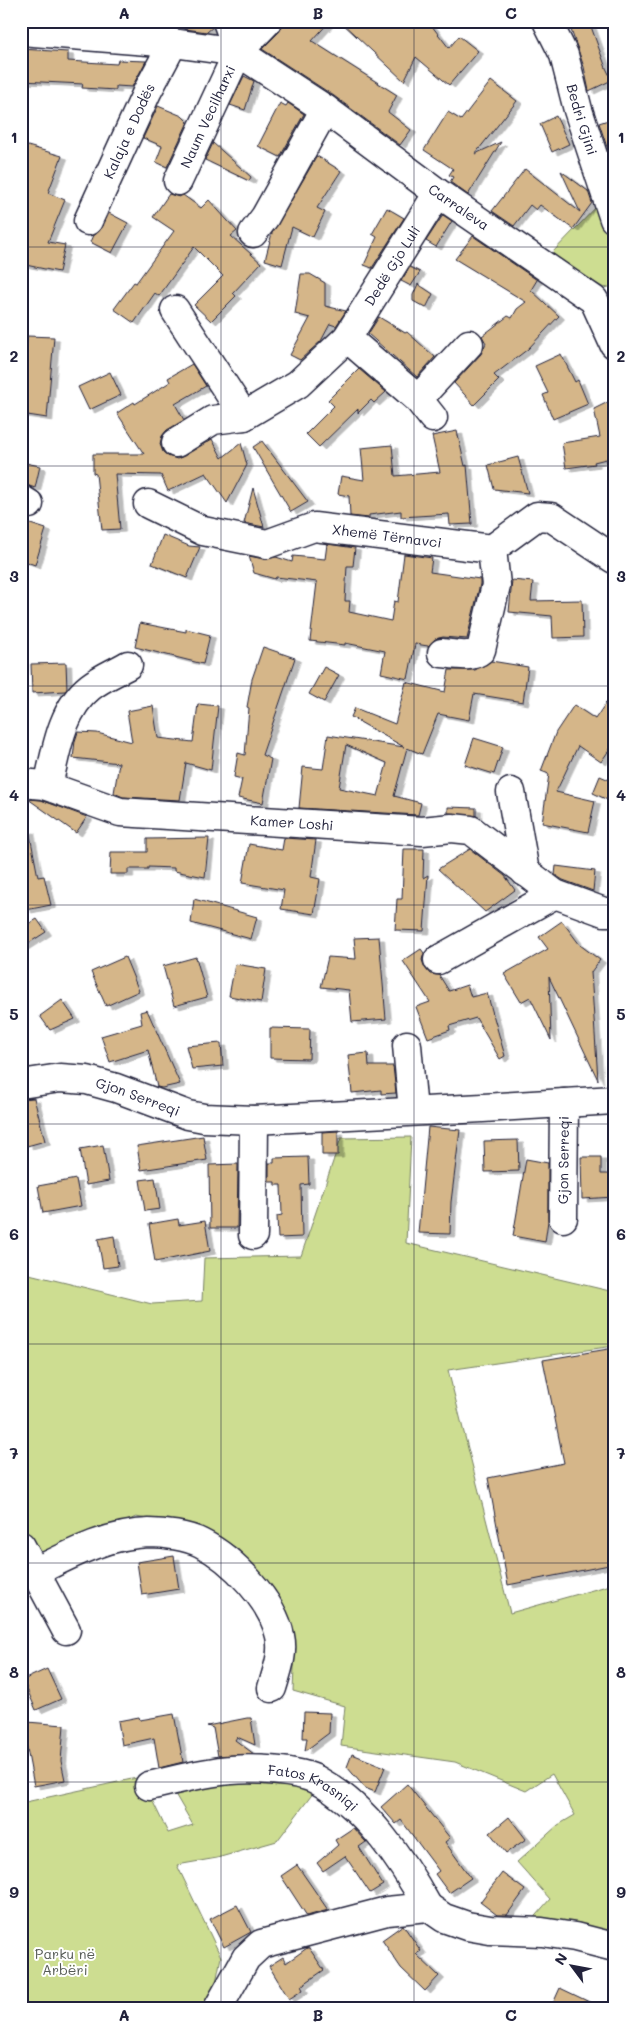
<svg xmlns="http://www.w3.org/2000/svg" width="635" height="2029" font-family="Mali,sans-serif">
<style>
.green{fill:#cddd91;stroke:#788066}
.building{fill:#d5b689;stroke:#22223b;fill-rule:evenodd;filter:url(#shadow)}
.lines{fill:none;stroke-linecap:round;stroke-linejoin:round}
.minor-casing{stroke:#22223b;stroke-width:31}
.minor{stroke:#fff;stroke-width:28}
.grid{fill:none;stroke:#22223b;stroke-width:1;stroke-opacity:0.55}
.labels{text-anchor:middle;stroke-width:4;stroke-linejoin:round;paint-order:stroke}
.street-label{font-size:14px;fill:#22223b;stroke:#fff}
.park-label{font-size:14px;fill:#555a55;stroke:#fff}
.neatline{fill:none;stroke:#22223b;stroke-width:2}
.grid-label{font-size:16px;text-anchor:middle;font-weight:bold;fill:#22223b}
</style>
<defs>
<filter id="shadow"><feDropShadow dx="5.5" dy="3" stdDeviation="0" flood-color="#0004"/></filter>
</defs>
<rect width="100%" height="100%" fill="#fff"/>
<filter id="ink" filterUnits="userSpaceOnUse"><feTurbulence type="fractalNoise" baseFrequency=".02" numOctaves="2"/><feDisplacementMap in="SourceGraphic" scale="10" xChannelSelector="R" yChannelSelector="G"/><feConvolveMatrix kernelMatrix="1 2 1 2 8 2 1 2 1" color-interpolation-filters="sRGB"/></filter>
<g filter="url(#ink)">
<path class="green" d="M601 202 614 233V286L604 288 550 255Z
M411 1137 406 1243 614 1292V1346L448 1370 510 1613 614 1584V1917L605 1934 529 1923 550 1899 517 1862 558 1825 575 1815 552 1774 526 1791 455 1762 341 1746 345 1706 293 1691 295 1643 275 1590 238 1549 206 1529 136 1517 42 1557 21 1524V1272L152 1304 202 1301 204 1258 301 1256 341 1138Z
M262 1776 314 1792 277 1841 217 1858 177 1865 221 1957 211 2008H21V1803L141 1777 168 1833 193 1825 175 1794Z"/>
<path class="building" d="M178 21H212L213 27 207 32 185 29Z
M283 21H330L312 41 397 95 388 112 411 130 400 145 334 96 262 49 280 31Z
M340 21H428L449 48 459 36 478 51 449 85 416 57 404 81Z
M587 21H589L606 68 612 80 589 91 584 67 570 27Z
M21 49 68 52V61L117 64 118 60 146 61 132 87 116 86V90L82 88 83 84 21 81Z
M244 76 254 81 245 110 230 105Z
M491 81 517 101 475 154 501 142 468 195 450 182 453 177 449 175 453 169 424 150 448 112 461 120Z
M280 103 286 106 288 103 304 114 280 157 258 146Z
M158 106 182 116 188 122 167 167 156 162 162 146 143 138Z
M556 116 569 144 552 152 540 124Z
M614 118V168L599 123Z
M213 143 251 177 249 181 205 160Z
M21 144 62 156 48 193 65 200 48 242 65 245 59 272 21 264Z
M317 156 341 171 317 208 325 212 313 237 292 227 282 265 265 260 272 233Z
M525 169 580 212 561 171 588 191 592 203 573 229 540 205 536 210 530 205 514 226 492 211Z
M169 194 179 197 183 195 201 208 209 200 237 231 231 236 261 263 233 293 236 296 211 321 194 305 223 276 194 247 159 296 155 293 134 323 114 309 134 282 136 283 174 231 153 217Z
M387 208 404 218 372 268 364 265 377 237 372 234Z
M109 213 128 223 112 253 90 242 93 235 102 228Z
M443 215 452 221 436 247 426 241Z
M473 236 537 280 531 290 559 316 528 349 494 375 499 380 474 405 454 383 481 354 486 343 482 336 508 316 512 318 517 309 526 302 455 259Z
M410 267 420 272 411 286 401 281Z
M301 274H310L325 283V306L346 311 336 326 330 324 321 341 300 360 290 355 310 318 295 314Z
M418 284 433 294 426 308 413 301V295Z
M379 317 405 333 407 332 435 357 417 377 368 334Z
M27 336 54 337 47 418 21 414V383L25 384Z
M561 354 575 382 578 380 588 404 553 419 543 395 548 393 535 366Z
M192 364 206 386 175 404 184 420 167 430 162 436 160 444 163 452 168 456 177 459 184 456 212 439 222 458 241 443 247 465 227 503 206 473 168 491 161 475 115 474 120 529 102 530 96 474 93 473V454H144L117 413 134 402 135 404 170 382 168 378Z
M359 369 386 392 374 403 371 400 358 413V409L319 447 306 434 334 406 328 400Z
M110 372 121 395 89 410 78 387Z
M614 399V466H607L606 459 594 462 595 464 566 468 562 443 600 437 594 409Z
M457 431 465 466 467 465 472 524 450 525 449 514 401 517V511L369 515V518L350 516 349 496 338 494 341 476 364 480 361 448 392 445 395 476 440 472 432 436Z
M262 441 308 502 291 512 253 447Z
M518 457 528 493 494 489 488 465Z
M21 462 40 466 35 488 21 483Z
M253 488 264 527 244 523Z
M21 521 46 529 35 565 21 560Z
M163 535 189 546 200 547 187 578 152 564Z
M327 544 355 548 353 566H347L345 601H350L349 612 391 621 394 601 398 602 404 554 432 558 430 572 480 579V584L467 639 443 637 435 639 428 646 415 644 408 679 381 673 385 651 345 643V645L310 641 317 582 276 577 275 579 254 573 249 556 264 559 276 557 292 562 293 556 325 559Z
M512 580 533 582 531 601 582 600 583 637 553 638 552 616 509 612Z
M140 623 186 632V629L210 635 203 664 135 647Z
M263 647 295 658 262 755 271 759 263 803 238 798 242 779 234 777 238 753 245 755 249 708 247 707 252 679Z
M491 661 528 667 523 702 474 694 469 720 438 714 422 754 407 748 394 796 421 803 418 815 299 808 303 767 323 769 328 735 404 747 351 717 355 708 395 724 406 682 445 692 449 670H475ZM346 745 387 763 378 796 339 788Z
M66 663 67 689 65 691 32 693 31 664Z
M324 667 339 675 324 702 309 694Z
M614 691V743L601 762 578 746 556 792 595 801 588 832 542 823 549 774 541 771 556 732 574 705 595 719Z
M198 704 218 706 211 770 186 763 180 800 123 797 114 793 119 763 73 758 75 741 78 732 97 733 132 742 127 711 153 706 158 738 193 742Z
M474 738 503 747 494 774 465 765Z
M600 776 614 782V803L593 793Z
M28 799 41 800 87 817 76 833Z
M448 807 476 808V816L448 813Z
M29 830 38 877 44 876 51 905 26 910 21 891V831Z
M209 838 205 877 174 871V868L148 867V869H128V874H110L111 852H147V839Z
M284 838 316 840 311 877 320 879 314 914 281 909 284 890 242 883 249 844 282 850Z
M404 849H424L423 878 428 875 424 931 395 930 397 899H402Z
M470 849 505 876 515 890 485 912 438 869Z
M556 866 595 871 593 891 563 880 555 875Z
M194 899 257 917 251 939 191 923Z
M37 919 46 932 21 948V929Z
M562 921 580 945 600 960 591 972 598 1080 549 977 551 1040 530 997 521 1002 504 974 548 949 539 937Z
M379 937 386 1019 352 1022 349 990 321 987 328 957 356 959 354 938Z
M421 949 424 953 422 960 425 968 430 974 439 975 449 991 467 985 471 997 487 993 505 1056 500 1059 476 1018 449 1026 450 1030 428 1038 416 1007 430 1002 403 961Z
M125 957 139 991 106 1006 91 972Z
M196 957 207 997 174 1006 163 966Z
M235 964 266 969 261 1002 229 996Z
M62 1000 75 1019 50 1030 40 1016Z
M147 1010 180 1084 162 1088 157 1087 148 1050 110 1062 101 1036 142 1024 140 1012Z
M270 1028 310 1029 309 1059 270 1058Z
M221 1043 223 1066 192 1069 186 1046Z
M368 1053 369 1066H393L396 1093 381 1094V1090L352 1093 348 1055Z
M34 1098 45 1141 27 1146 21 1122V1099Z
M428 1127 460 1130 451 1202 450 1234 418 1233Z
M338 1131V1155H322V1132Z
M203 1136 207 1160 141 1170 137 1146Z
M518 1140 519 1171 485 1172 484 1141Z
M103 1145 109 1181 86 1185 80 1149Z
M308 1157 309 1184 301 1185 302 1237 278 1238 277 1216 282 1215 281 1185H275V1182H269V1163H274V1158Z
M581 1157H601V1174H614V1197L582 1199Z
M526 1159 548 1163V1221L545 1242 513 1236Z
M238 1164 237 1228H210L209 1165Z
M155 1178 160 1209 145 1211 140 1180Z
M76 1179 81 1206 43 1213 38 1186Z
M178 1219 179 1225 205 1221 210 1251 155 1262 149 1224Z
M114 1236 118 1266 103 1268 98 1239Z
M614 1348V1564L508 1585 488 1478 564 1463 543 1360Z
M174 1556 179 1589 142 1595 137 1562Z
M47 1669 61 1699 36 1710 23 1680Z
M304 1712 330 1713 329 1733 305 1751 307 1738H303Z
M174 1714 183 1762 159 1768 154 1738 122 1745 118 1721 139 1717 140 1720Z
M247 1718H251L255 1745 237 1737 235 1740 254 1754 218 1756 213 1728 207 1726Z
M27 1722 64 1725 61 1761 65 1780 34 1786 25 1738Z
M352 1754 385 1767 375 1792 365 1788 347 1767Z
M407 1784 450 1838 445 1842 471 1878 449 1893 435 1874 439 1871 401 1820 396 1824 381 1807Z
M509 1817 526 1839 506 1853 490 1833Z
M353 1828 366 1842 359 1847 383 1885 370 1893 345 1856 323 1871 317 1863 338 1845 335 1840Z
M297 1865 328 1910 307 1916 281 1876Z
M502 1873 525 1890 507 1915H497L480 1902Z
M237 1905 251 1932 224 1947 210 1919Z
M403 1925 421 1951 416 1954 439 1976 425 1991 401 1968 382 1940Z
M307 1948H309L324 1970 301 1986 303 1990 289 1999 269 1966 283 1957 286 1963Z
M560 1988 602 2008H551Z"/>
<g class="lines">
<defs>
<g id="minor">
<path d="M227 21 238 52"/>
<path id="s1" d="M547 21 564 55 578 110 614 219"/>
<path id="s2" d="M21 31 173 43 238 52 325 109 438 193 594 300 614 344"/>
<path id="s3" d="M178 181 238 52 268 21"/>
<path id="s4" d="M88 221 147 92 173 43"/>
<path d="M253 233 265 217 325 109"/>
<path d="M175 310 244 416"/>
<path d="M347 338 418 399 433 418"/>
<path d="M418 399 469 344"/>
<path id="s5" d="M176 443 213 420 244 416 298 384 347 338 438 193"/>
<path d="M21 499 29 504"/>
<path id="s6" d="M148 504 203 531 267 544 314 527 492 549 537 516 551 517 614 559"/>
<path d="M442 653C454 654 471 659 481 650L496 585 492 549"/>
<path id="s7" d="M21 783 44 785 120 812 422 831 452 828 471 830 555 894 604 912H614"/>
<path d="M48 786C56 752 61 710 90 687 101 678 116 672 128 665"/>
<path d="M511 792 525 872"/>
<path d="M438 960 555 894"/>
<path d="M407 1045 413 1111"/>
<path id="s8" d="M21 1084 60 1078 87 1080 116 1088 188 1115 204 1118 254 1120 483 1108 614 1100"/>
<path id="s9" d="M563 1218 564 1103"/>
<path d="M253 1235 254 1120"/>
<path d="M21 1546 66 1630"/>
<path d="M35 1572C71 1554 108 1534 149 1533 165 1533 187 1536 201 1543 233 1559 273 1601 280 1636 284 1654 277 1671 272 1688"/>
<path id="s10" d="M149 1786C176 1780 203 1772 231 1770 251 1768 299 1770 317 1780 366 1807 401 1858 428 1907"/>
<path d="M218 2008 246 1958 261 1944 387 1911 428 1907 444 1918 467 1926 490 1930 542 1932 575 1937 614 1947"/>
</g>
</defs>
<use href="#minor" class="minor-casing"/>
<use href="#minor" class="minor"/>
</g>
</g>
<path class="grid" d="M221 21V2008M414 21V2008M21 247H614M21 466H614M21 686H614M21 905H614M21 1124H614M21 1344H614M21 1563H614M21 1782H614"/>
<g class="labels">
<g class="street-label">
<text dy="5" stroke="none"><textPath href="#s3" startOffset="71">Naum Vecilharxi</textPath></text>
<text dy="5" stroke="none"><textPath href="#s1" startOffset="105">Bedri Gjini</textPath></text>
<text dy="5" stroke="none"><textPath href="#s4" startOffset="99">Kalaja e Dodës</textPath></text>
<text dy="5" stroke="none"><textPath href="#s2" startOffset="488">Carraleva</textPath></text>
<text dy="5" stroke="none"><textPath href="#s5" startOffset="290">Dedë Gjo Luli</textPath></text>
<text dy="5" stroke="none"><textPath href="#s6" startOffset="250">Xhemë Tërnavci</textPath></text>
<text dy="5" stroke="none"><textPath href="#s7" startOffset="276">Kamer Loshi</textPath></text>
<text dy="5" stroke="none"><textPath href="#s8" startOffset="120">Gjon Serreqi</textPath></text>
<text dy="5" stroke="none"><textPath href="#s9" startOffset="58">Gjon Serreqi</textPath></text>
<text dy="5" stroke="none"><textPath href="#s10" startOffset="170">Fatos Krasniqi</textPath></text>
</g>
<g class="park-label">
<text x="65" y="1959">Parku në<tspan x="65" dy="16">Arbëri</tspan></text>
</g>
</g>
<rect width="635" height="2029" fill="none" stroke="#fff" stroke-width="55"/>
<g transform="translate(572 1966) rotate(302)" stroke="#ffffff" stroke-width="4" paint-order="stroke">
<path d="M0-4L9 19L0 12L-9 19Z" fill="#22223b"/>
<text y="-8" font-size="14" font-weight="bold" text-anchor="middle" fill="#22223b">N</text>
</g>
<rect x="28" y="28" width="580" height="1974" class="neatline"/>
<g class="grid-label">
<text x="124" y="19">A</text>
<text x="318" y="19">B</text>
<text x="511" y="19">C</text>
<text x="14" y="143">1</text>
<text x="621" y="143">1</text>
<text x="14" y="362">2</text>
<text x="621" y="362">2</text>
<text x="14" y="582">3</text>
<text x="621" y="582">3</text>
<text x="14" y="801">4</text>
<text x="621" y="801">4</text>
<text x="14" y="1020">5</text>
<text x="621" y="1020">5</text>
<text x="14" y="1240">6</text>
<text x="621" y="1240">6</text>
<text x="14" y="1459">7</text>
<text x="621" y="1459">7</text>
<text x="14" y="1678">8</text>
<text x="621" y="1678">8</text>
<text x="14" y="1898">9</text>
<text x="621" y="1898">9</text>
<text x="124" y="2021">A</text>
<text x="318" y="2021">B</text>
<text x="511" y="2021">C</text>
</g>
</svg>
